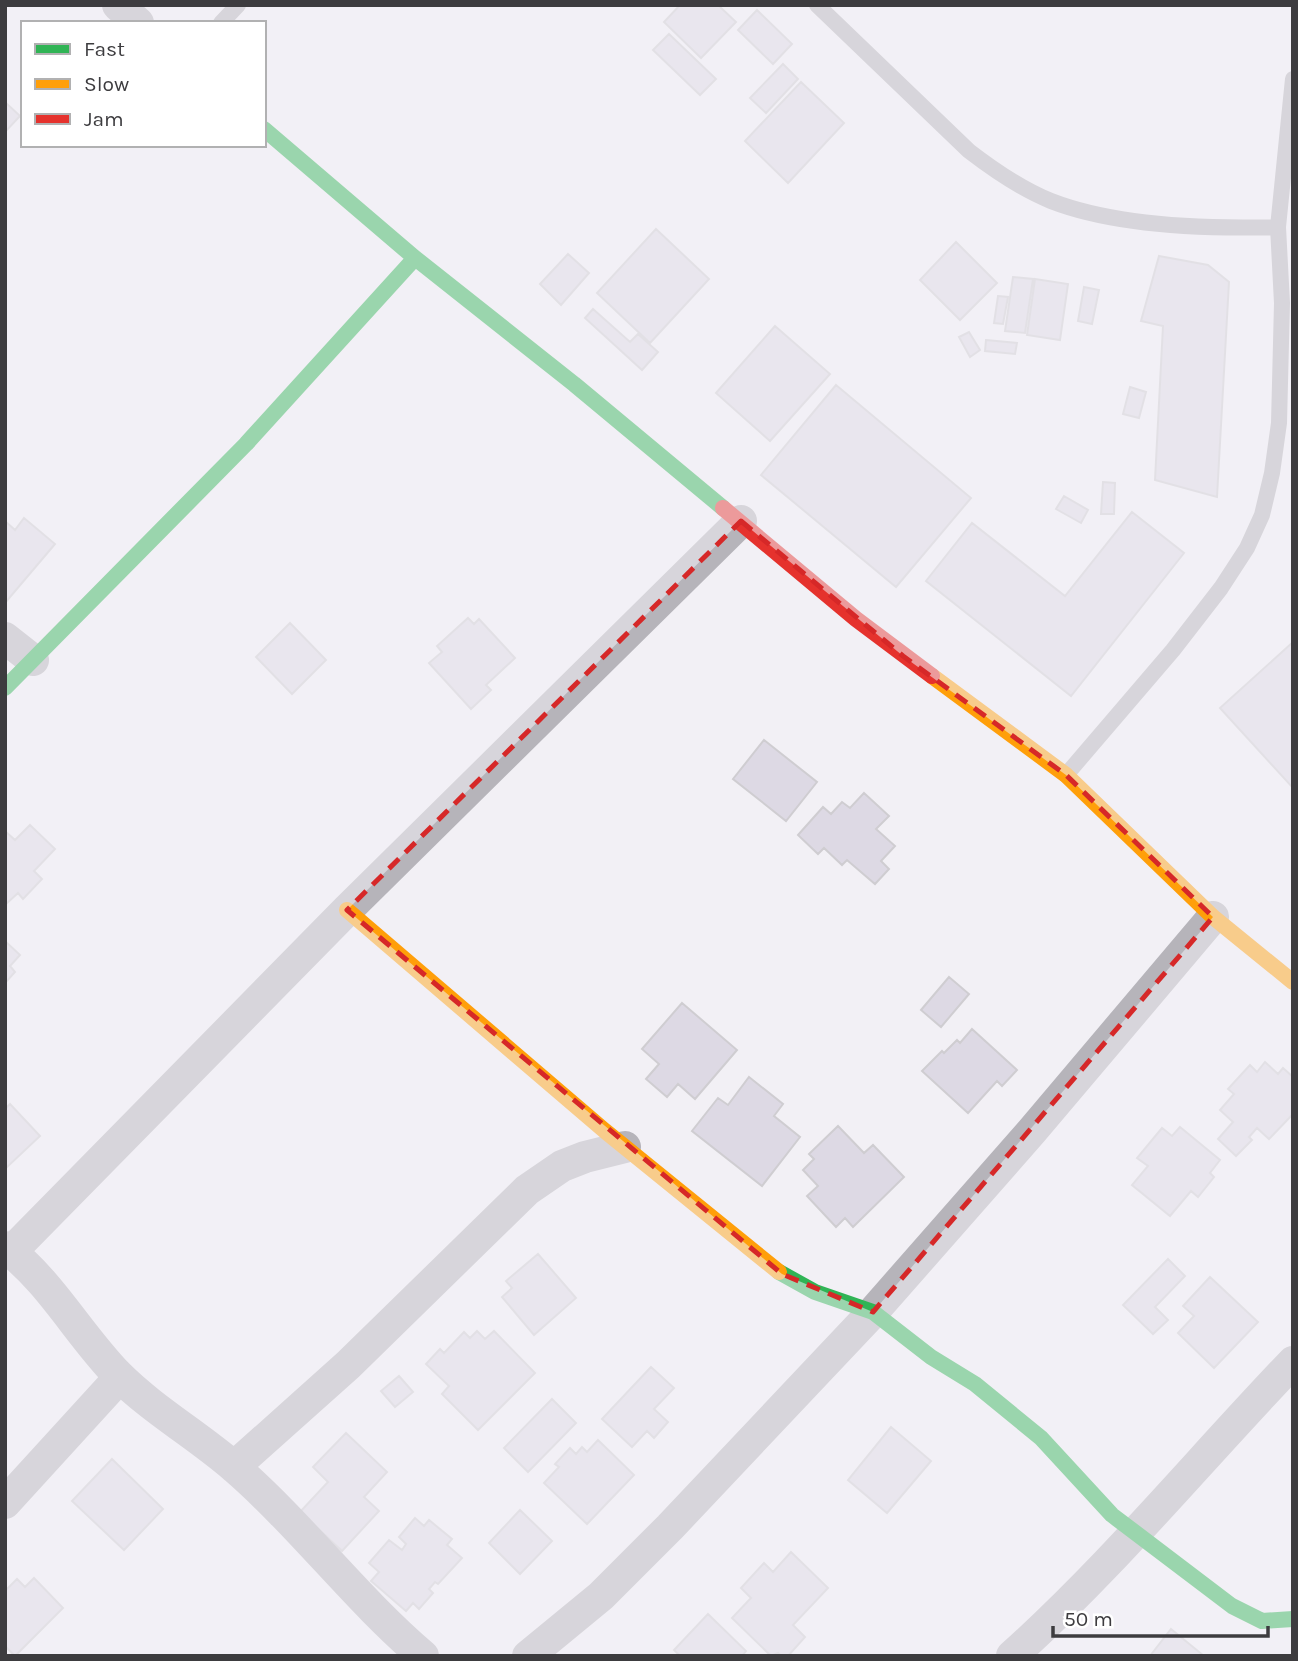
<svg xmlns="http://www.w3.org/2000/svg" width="1298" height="1661" font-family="Karla,sans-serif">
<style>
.building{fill:#ddd9e4;stroke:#cfcdd1;stroke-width:2}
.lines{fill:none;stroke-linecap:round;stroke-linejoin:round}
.lane{stroke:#b6b4ba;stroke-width:16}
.street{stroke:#b6b4ba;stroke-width:32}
.fast{stroke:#30b455;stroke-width:16}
.slow{stroke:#ff9f0a;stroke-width:16}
.jam{stroke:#e5322d;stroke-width:16}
.marked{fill:none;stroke:#d62828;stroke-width:5;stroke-dasharray:14 9;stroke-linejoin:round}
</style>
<rect width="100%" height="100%" fill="#f2f0f5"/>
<path class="building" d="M680 5H718L736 22 701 58 664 22Z
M757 10 792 44 773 64 738 30Z
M669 34 716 79 700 95 653 50Z
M783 64 798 79 766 113 750 98Z
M801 82 844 123 788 183 745 141Z
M5 102 20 116 5 132Z
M656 229 709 279 650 343 597 293Z
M956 242 997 283 960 320 920 280Z
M568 254 589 273 561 305 540 284Z
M1159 256 1208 265 1229 282 1217 497 1155 480 1163 326 1141 321Z
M1013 277 1033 279 1025 333 1005 331Z
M1035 279 1068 284 1060 340 1027 335Z
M1084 287 1099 290 1092 324 1078 321Z
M998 296 1008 297 1003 324 994 323Z
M593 309 630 342 638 334 658 352 642 370 585 318Z
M775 326 830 374 770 441 716 393Z
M969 332 980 350 970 357 959 337Z
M986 340 1017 343 1015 354 985 351Z
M836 385 971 498 896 587 761 475Z
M1130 387 1146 392 1139 418 1123 414Z
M1103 482 1115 483 1114 514H1101Z
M1064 496 1088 510 1081 523 1056 509Z
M1132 512 1184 553 1071 696 926 581 972 523 1065 596Z
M24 518 55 544 5 603V521L15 530Z
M468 618 474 624 479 619 515 658 486 685 491 690 471 709 429 663 442 652 437 646Z
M290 623 326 660 292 694 256 657Z
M1293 642V788L1220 708Z
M764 740 817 782 786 821 733 779Z
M864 793 889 816 876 829 895 846 881 861 889 869 875 884 847 860 842 865 824 848 818 854 798 835 823 807 831 814 842 802 850 808Z
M30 825 55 849 34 871 42 879 23 899 18 893 5 905V831L15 840Z
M5 941 20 955 10 966 15 972 6 982Z
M949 977 969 994 941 1027 921 1010Z
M682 1003 737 1050 695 1099 678 1084 667 1097 646 1079 659 1064 642 1049Z
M972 1029 1017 1070 1002 1086 997 1081 968 1113 922 1071 942 1051 944 1053 957 1040 960 1043Z
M1265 1062 1278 1074 1283 1068 1293 1077V1114L1269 1139 1257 1128 1249 1137 1252 1140 1236 1156 1218 1139 1233 1122 1220 1110 1234 1094 1228 1089 1250 1065 1257 1072Z
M749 1077 783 1104 774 1116 800 1137 762 1186 692 1131 718 1098 728 1105Z
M10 1104 40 1136 5 1169V1109Z
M838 1126 864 1153 873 1145 904 1177 853 1227 845 1218 836 1227 807 1196 818 1186 803 1170 814 1159 809 1154Z
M1180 1127 1220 1160 1210 1173 1214 1177 1198 1197 1191 1191 1170 1216 1132 1185 1148 1166 1137 1158 1162 1128 1172 1136Z
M538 1254 576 1298 534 1335 502 1297 512 1288 506 1281Z
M1168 1259 1185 1276 1155 1307 1168 1320 1153 1334 1123 1305Z
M1210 1277 1258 1322 1214 1368 1178 1333 1194 1316 1183 1306Z
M477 1331 485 1339 494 1331 535 1373 478 1430 442 1394 449 1386 426 1364 440 1349 444 1353 464 1332 470 1338Z
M651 1367 674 1388 654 1409 668 1422 654 1438 647 1431 632 1447 602 1419Z
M399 1376 413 1392 395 1407 381 1391Z
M552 1399 576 1423 528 1472 504 1448Z
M891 1427 931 1461 887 1513 848 1480Z
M346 1433 387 1472 364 1497 379 1511 342 1551 300 1512 328 1482 313 1467Z
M598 1440 634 1475 587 1524 544 1483 559 1467 555 1464 570 1448 576 1454 582 1447 587 1452Z
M112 1459 163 1509 124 1550 72 1501Z
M520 1510 552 1541 520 1574 489 1543Z
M415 1518 424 1526 429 1520 452 1539 447 1545 462 1558 438 1584 435 1582 429 1589 433 1593 419 1609 413 1603 406 1611 371 1581 379 1572 369 1563 389 1540 402 1550 406 1544 399 1537Z
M791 1552 828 1588 793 1625 805 1637 788 1656H781L778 1653 771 1656 732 1618 751 1598 741 1588 764 1563 773 1572Z
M34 1578 63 1608 15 1656 5 1646V1591L17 1579 25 1587Z
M708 1614 746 1651 742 1656H680L674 1650Z
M1171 1629 1204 1656H1150Z"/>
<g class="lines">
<path class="lane" d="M817 5 969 151C995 171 1021 189 1051 201 1118 227 1208 229 1278 227
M221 23 238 5
M1066 775 1173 650 1221 588 1247 548 1262 515 1272 473 1279 423 1282 303 1278 227 1293 79"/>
<path class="street" d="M118 5 138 23
M5 638 33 660
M5 1247C51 1282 78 1334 118 1375 153 1410 197 1435 234 1467 302 1526 355 1598 423 1656
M11 1252 347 910 741 521
M234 1467 348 1365 527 1190 562 1166 585 1157 625 1147
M5 1503 120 1377
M528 1656 601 1596 670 1527 873 1312 1032 1131 1213 917
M1012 1656C1113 1565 1199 1460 1293 1362"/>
<path class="fast" d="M264 129 415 258 574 384 723 508
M5 688 246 444 415 258
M779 1272 815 1292 873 1312 931 1357 975 1384 1041 1438 1112 1515 1232 1606 1262 1621 1293 1619"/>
<path class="slow" d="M932 676 1066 775 1213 917 1293 982
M347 910 605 1131 779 1272"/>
<path class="jam" d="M723 508 856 619 932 676"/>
</g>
<path d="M0 0H1298V1661H0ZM741 521 903 656 1066 775 1213 917 873 1312 782 1274 347 910Z" fill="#f2f0f5" fill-opacity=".55" fill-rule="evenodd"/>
<path class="marked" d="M741 521 903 656 1066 775 1213 917 873 1312 782 1274 347 910Z"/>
<rect width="1298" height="1661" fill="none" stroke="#3d3c3f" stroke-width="14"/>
<rect x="21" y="21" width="245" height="126" fill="#ffffff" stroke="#b1b1b2" stroke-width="2"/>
<rect x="35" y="44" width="35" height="10" fill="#30b455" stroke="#b1b1b2" stroke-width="2"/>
<text x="84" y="56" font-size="21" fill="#3d3c3f">Fast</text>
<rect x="35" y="79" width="35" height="10" fill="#ff9f0a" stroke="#b1b1b2" stroke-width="2"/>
<text x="84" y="91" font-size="21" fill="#3d3c3f">Slow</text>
<rect x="35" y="114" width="35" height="10" fill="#e5322d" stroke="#b1b1b2" stroke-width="2"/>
<text x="84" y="126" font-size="21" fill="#3d3c3f">Jam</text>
<path d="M1053 1626v10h215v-10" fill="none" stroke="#3d3c3f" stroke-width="3.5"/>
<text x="1064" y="1626" font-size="21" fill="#3d3c3f" stroke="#ffffff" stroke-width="5" paint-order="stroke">50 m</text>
</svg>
